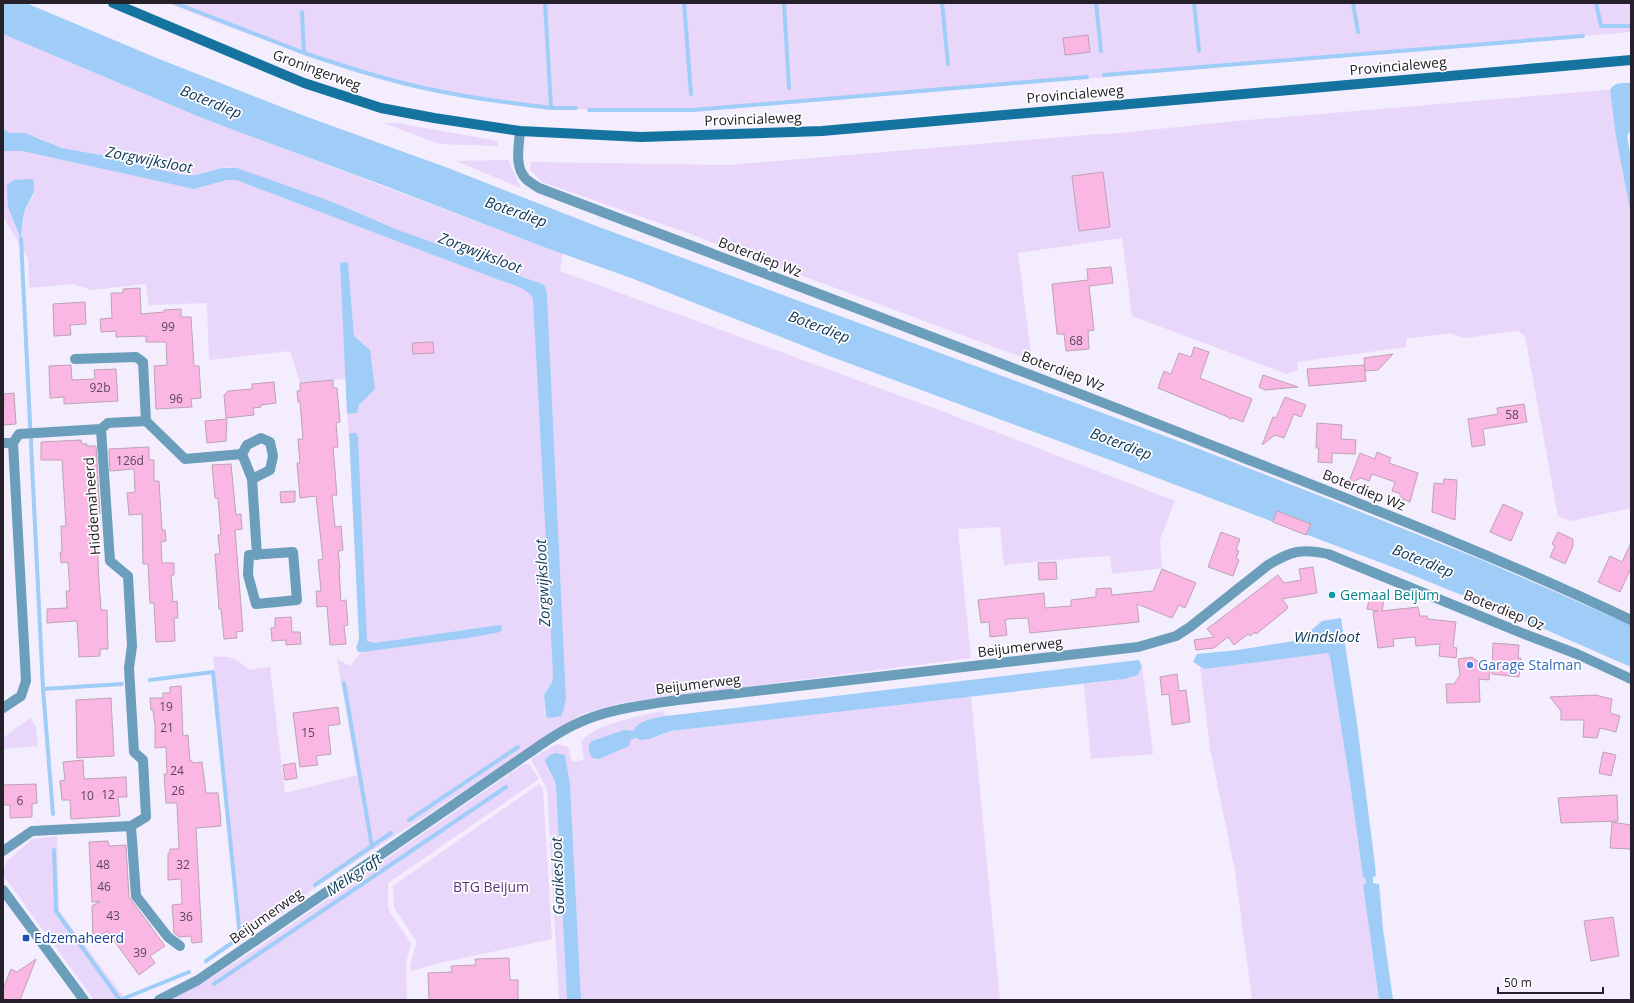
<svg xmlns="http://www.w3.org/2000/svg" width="1634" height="1003" font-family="'Open Sans',sans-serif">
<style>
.green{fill:#e8d6fb;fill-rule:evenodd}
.water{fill:#9fcdf7}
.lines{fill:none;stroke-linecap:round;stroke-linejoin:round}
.stream{stroke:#9fcdf7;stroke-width:4}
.building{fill:#fab7e4;stroke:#bda3b4}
.minor{stroke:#6a9ebb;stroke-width:10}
.tertiary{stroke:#6a9ebb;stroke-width:10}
.secondary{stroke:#14749f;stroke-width:10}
.culture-dot{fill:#0f9aa8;stroke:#fefefe;stroke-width:1.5}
.shop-dot{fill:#3f7fe0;stroke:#fefefe;stroke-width:1.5}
.transit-dot{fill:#1a4fb4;stroke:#fefefe;stroke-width:1.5}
.labels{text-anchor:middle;stroke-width:3.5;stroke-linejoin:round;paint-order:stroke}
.number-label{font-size:12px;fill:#5a4658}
.street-label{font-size:14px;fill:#25202a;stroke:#fefefe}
.culture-label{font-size:14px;fill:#0d838f;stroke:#fefefe;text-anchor:start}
.shop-label{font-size:14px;fill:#366cbe;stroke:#fefefe;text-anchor:start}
.park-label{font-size:14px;fill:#5b327d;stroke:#fefefe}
.transit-label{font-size:14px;fill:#164399;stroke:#fefefe;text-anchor:start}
.water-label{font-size:15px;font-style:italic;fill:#0c3759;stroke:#fefefe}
</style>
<rect width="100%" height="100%" fill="#f4edfd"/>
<path class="green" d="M168 3H1631V32L790 104H762L693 111H653L551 108 483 100 397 81 352 69 231 28Z
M3 34 197 116 541 246 563 252 560 271 947 413 1175 501 1160 540 1162 568 1112 574 1110 556 1077 558 1004 565 1000 527 958 529 971 658 621 703 582 714 310 891 299 902 242 940 213 657C231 655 236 658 249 670L270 667 285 793 357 775 337 659 350 666 361 652 468 638 501 632 499 625 374 643H369L366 640 361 518 356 433H349L347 414 357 413 370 350 354 336 348 263H340L346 379 300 382 290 351 209 360 207 303 149 305 146 284 92 290 72 284 29 288 28 259 3 216V151H22L194 189 227 180H236L499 280C509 284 530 288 533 300L553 675 552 682 544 695 545 716 564 709 566 699 547 294 545 286 540 283 522 277 493 264 398 230 335 203 227 167 189 176 164 172 141 165 137 160 127 155 106 156 62 148 40 138 8 132 3 129ZM14 180 34 194 24 212 21 238Z
M1606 90H1610L1616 137 1631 215V508L1571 521 1558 516 1525 336 1518 331 1464 338 1450 333 1406 339V347L1297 362 1298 370 1287 374 1132 316 1122 238 1018 253 1032 361 682 231 542 182 530 170 531 162 728 165 1098 134H1110L1236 121Z
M383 123H397L498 141V146L440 144Z
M508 160 521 188 456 161Z
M1322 653H1328L1330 657 1351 790 1363 877 1365 878 1366 884 1363 885 1379 1000H1252L1235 871 1210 748 1200 666 1204 669Z
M1142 666 1153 754 1091 759 1084 684 1124 679 1140 671Z
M971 696 1000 1000H581L570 784 565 755 546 767 554 779 556 786 567 1000H559L547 789 532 761V758L557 744 568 747 572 762 584 760 581 742C593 724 641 716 662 711L666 716 654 718 633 731 626 732 599 759 627 747 630 745V740C637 737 642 740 649 739 656 739 664 733 670 731Z
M30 718 36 726 38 746 3 749V738Z
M524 764H529L539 779 388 883V906L390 913 411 943 406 963 407 1000H169L203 983 257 948Z
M539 784 543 788 552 939 440 963 410 971V965L417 942 394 908 393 886Z
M57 836 59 911 126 1000H94L3 875 6 862 32 839Z"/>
<path class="water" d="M3 3H26L159 59 302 115 448 168 591 224 1181 442 1328 499 1482 560 1631 625V667L1535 625 1395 568 1110 460 824 354 631 278 541 246 388 187 239 132 197 116 3 34Z
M1631 83V130L1627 136 1631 159V215L1616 137 1610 90C1614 82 1622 83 1631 83Z
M3 129 10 133H25L62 148 106 156 130 155 135 158 141 165 183 175H195L222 168H237L335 203 398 230 493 264 522 277 540 283 545 286 547 294 566 699 564 709 561 716 550 718 545 716H546L544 695 552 682 553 675 533 300C530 288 509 284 499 280L236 180H227L194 189 22 151H3Z
M33 179C37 196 28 199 24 213 22 221 22 230 21 239L8 207 7 185 14 180Z
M348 262 354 336 370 350 375 389 359 405 357 413 347 414 340 263Z
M349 433H356L358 437 367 641 374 643 499 625 502 626 501 632 468 638 363 652H358L356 648 359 639Z
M1341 618 1357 723 1375 865 1376 876 1373 877V883L1379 884 1383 929 1393 1000H1379L1363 885 1366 884 1365 878 1363 877 1351 790 1330 657 1328 653 1204 669 1193 662 1197 654 1238 650 1300 640 1322 621Z
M1139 660 1142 666 1138 675 1124 679 670 731 650 739 640 740 636 738 630 740V745L627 747 599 759 593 758C588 753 587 746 592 741L624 730 633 731C639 720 654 718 666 716Z
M556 753 565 755 570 784 581 1000H567L556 786C555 777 547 770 545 760L550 755Z"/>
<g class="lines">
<path class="stream" d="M175 3 304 53
M545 3 551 108H576
M684 3 691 94
M784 3 789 88
M942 3 948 64
M1096 3 1101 51
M1194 3 1199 51
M1353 3 1358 32
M1596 3 1601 26H1631
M302 12 304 53C328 61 352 69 377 76 434 93 492 101 551 108
M1104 75 1583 36
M589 110H693L1087 77
M21 239 43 689 53 814
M150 680 213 672 240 937
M344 683 372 847
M43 689 122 684
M409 820 518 747
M54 850 56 911 120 1000 189 972
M315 885 391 833
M206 961 296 898
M214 984 506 787"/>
</g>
<path class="building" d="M1088 35 1090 52 1065 55 1063 38Z
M1103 172 1110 227 1079 231 1072 176Z
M1111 267 1113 283 1089 286 1094 330 1088 331 1089 349 1066 351 1064 334H1057L1052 284 1088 280 1087 269Z
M140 288 141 314 164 312V310L181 309V317H191L194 366H199L201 398 191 399 192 407 156 409 154 366 167 365 166 342H146V336L116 337V331L101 332 100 319 112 318 111 293H123V289Z
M85 302 86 324 70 325 71 335 54 336 53 304Z
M433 342 434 353 413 354 412 343Z
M1194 347 1209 352 1200 378 1252 399 1243 422 1233 418 1230 419 1228 417 1158 388 1164 371 1171 374 1179 353 1191 357Z
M1393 354 1378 370 1365 371 1364 358Z
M71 365 72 380 95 379 94 370 116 369 118 401 64 404V397L50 398 49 366Z
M1364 365 1366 381 1309 386 1307 369Z
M1263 375 1298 387 1265 390 1259 387Z
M333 380V388H337L340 422 336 423 338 447H333L337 495H332L335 527 341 526 343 550 338 551 340 568H339L341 601 346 600 348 625 344 626 346 644 330 645 327 606 317 607 316 591H321L318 560 323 559 316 496 300 498 297 463H300L298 439H303L300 402H298L297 391H300V383Z
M274 382 276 403 261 405V407L253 408 254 415 226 418 224 395 228 391 252 389V384Z
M14 393 16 424 3 425 4 394Z
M1285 397 1306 405 1301 417 1294 414 1284 438 1275 435 1262 445 1273 417 1276 418Z
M1524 404 1527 422 1483 429 1485 445 1472 447 1468 419 1498 414 1497 408Z
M227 419 226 441 207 443 205 421Z
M1317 423 1342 425 1341 439 1356 440 1355 454 1332 453V463L1318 462 1319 448H1316Z
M81 440 82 444H87V446H96L100 514H96L99 582 101 610H107L108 649H100V656L79 657 77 621 47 623V609L67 608 66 591H70L68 562 61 563 60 552H62L61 526H66L62 460H41V442Z
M149 447V460H154V481H159L162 530H165L166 541 161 542 162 563H174V575H171L173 602 177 601 178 618H174L175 641 156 642 154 603H150L148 564H143L142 514 129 515 127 493 135 492 134 469 110 471 109 449Z
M1377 452 1391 458 1389 463 1418 473 1410 502 1402 499 1399 493 1392 491 1395 482 1372 474 1369 481 1361 478 1348 484 1360 453 1375 459Z
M231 464 236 515 241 514 242 529 235 530 243 631 236 632 237 638 224 639 221 609H219L215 554H220L218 535H221L218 498H215L212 465Z
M1444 479 1457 480 1455 520 1432 512 1434 483 1443 484Z
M295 491V502L281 503 280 492Z
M1503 504 1523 513 1511 541 1490 532Z
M1277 511 1311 524 1306 535 1273 522Z
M1221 532 1240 539 1236 550 1239 551 1236 558 1239 560 1233 576 1208 567Z
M1558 532 1573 539V546L1565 564 1550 557 1555 546 1552 544Z
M1631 543V568L1620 592 1598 582 1610 556 1622 562Z
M1056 562 1057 579 1039 580 1038 563Z
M1313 567 1317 593 1282 599 1288 607 1286 610 1256 634 1255 632 1250 636 1248 634 1234 645 1228 637 1214 648 1196 650 1194 640 1214 637 1207 629 1278 575 1284 583 1301 580 1299 569Z
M1162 569 1196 583 1185 608 1179 605 1172 618 1137 604 1139 622 1030 633 1028 618 1007 619V620H1005L1007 635 990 637 989 622 981 623 978 600 1044 593 1045 608 1071 606V600L1096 597V589L1111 588 1112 595 1153 591Z
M1371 591 1385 594 1382 611 1418 607 1420 616H1427L1428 619 1456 622 1453 647 1457 648 1456 658 1439 656 1440 644 1416 646 1415 637 1393 639 1394 646 1378 648 1373 612 1378 611 1367 609Z
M291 617 292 632H300L301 644 286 645V640L272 641 271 628H275V618Z
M1493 643 1519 645 1518 658H1521L1519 677 1492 674Z
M1472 657 1490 670 1489 680 1479 679 1480 702 1447 703 1446 684H1454L1460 675 1458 659Z
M1177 674 1179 691 1186 690 1190 722 1172 725 1169 694 1162 695 1160 677Z
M181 686 183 736 188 735 190 761H192L193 763 202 762 206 793H218L220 811 221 826 196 828 202 942 192 943 191 936 179 937 174 933 172 905 182 904 181 879 168 880V853H170V849H179L177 803H166L164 774H167L166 747 155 748V726L153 710H151L150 698H163V693H170V687Z
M1595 695 1612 699 1610 713 1620 716 1616 732 1600 728 1597 738 1583 737 1584 720H1561V711L1550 697Z
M111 698 114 756 77 758 76 700Z
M338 707 340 724 328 726 331 754 316 756 318 765 300 767 293 713Z
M1603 752 1616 755 1611 776 1599 773Z
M83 760 84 779 126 777 127 797H118L120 816 71 819 70 800H62L60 781 65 780 63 762Z
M295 763 297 778 285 780 283 765Z
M36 784 37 803 32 804V817L10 818V805H3V785Z
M1617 795 1618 821 1561 823 1558 798Z
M1612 822 1631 825V849L1610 848Z
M108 841 109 846 126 845 129 897 165 946 150 956 155 963 139 975 107 931 93 941 92 906 100 901 92 902 89 842Z
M1613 917 1619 956 1591 961 1584 921Z
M509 958 510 980H518V1000H429L428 973 452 972 451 966 476 965 475 959Z
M36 959 20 1000H3V989L11 969 17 972Z"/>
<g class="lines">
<path class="minor" d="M520 131C519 146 514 167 526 179 529 182 535 185 539 188 773 277 1007 364 1239 456 1371 508 1503 559 1631 620
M75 359 136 357 143 362 146 421
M101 429 110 561 128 576 132 646 129 668 134 752 143 760 146 817 131 826 136 896 168 937 180 946
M3 443H13L19 434 101 429 108 423 146 421 185 459 242 454 252 479 257 555
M242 454 247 445 261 438 270 442 273 456 270 470 252 479
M293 552 297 600 256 604 248 575 249 555Z
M3 708 21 696 26 681 13 443
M3 851 32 831 131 826
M159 1000 198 980 526 755C542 744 558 732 576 724 607 709 644 705 678 700L1138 647 1176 636 1190 627 1268 565C1291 551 1302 548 1328 554L1527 635 1577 654 1631 679"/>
<path class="tertiary" d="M3 890 84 1000"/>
<path class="secondary" d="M113 3 304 83 381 108 434 118 520 131 641 137 822 131 1631 60"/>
</g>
<circle class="culture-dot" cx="1332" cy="595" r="4"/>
<circle class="shop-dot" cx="1470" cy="665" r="4"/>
<rect class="transit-dot" x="22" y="934" width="8" height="8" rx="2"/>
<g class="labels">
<g class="number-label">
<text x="168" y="331">99</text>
<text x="1076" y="345">68</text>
<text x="100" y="392">92b</text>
<text x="176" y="403">96</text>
<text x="1512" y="419">58</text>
<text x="130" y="465">126d</text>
<text x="166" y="711">19</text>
<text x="167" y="732">21</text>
<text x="308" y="737">15</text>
<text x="177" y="775">24</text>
<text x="178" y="795">26</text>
<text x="108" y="799">12</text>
<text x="87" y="800">10</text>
<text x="20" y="805">6</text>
<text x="103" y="869">48</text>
<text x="183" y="869">32</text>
<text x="104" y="891">46</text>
<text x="113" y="920">43</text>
<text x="186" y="921">36</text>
<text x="140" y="957">39</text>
</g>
<g class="street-label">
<text transform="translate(1398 66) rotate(-5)" y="5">Provincialeweg</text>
<text transform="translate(317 70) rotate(20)" y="5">Groningerweg</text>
<text transform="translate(1075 94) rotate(-5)" y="5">Provincialeweg</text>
<text transform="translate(753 119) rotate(-2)" y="5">Provincialeweg</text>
<text transform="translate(760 257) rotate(21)" y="5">Boterdiep Wz</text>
<text transform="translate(1063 371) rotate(21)" y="5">Boterdiep Wz</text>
<text transform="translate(1364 490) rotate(22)" y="5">Boterdiep Wz</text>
<text transform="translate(92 506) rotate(-94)" y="5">Hiddemaheerd</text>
<text transform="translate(1504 610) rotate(22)" y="5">Boterdiep Oz</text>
<text transform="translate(1020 647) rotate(-7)" y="5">Beijumerweg</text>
<text transform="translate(698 684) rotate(-7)" y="5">Beijumerweg</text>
<text transform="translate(266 916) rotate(-35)" y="5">Beijumerweg</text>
</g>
<g class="culture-label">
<text x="1340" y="600">Gemaal Beijum</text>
</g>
<g class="shop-label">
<text x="1478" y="670">Garage Stalman</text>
</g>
<g class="park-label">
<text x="491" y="892">BTG Beijum</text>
</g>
<g class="transit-label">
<text x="34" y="943">Edzemaheerd</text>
</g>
<g class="water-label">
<text transform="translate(211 102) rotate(22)" y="5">Boterdiep</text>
<text transform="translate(149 160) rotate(11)" y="5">Zorgwijksloot</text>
<text transform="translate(516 212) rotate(19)" y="5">Boterdiep</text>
<text transform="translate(480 253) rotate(21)" y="5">Zorgwijksloot</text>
<text transform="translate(819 327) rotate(21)" y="5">Boterdiep</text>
<text transform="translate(1121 444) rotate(21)" y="5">Boterdiep</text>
<text transform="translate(1423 561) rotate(22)" y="5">Boterdiep</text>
<text transform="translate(543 583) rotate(-93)" y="5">Zorgwijksloot</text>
<text x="1327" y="642">Windsloot</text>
<text transform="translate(354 875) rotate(-34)" y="5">Melkgraft</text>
<text transform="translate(558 876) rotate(-92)" y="5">Gaaikesloot</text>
</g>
</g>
<rect width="1634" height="1003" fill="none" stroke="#25202a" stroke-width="8"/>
<path d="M1498 987v6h105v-6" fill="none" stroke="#25202a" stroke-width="2"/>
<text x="1504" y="987" font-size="12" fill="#25202a" stroke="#fefefe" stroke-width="3" paint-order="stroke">50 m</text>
</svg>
